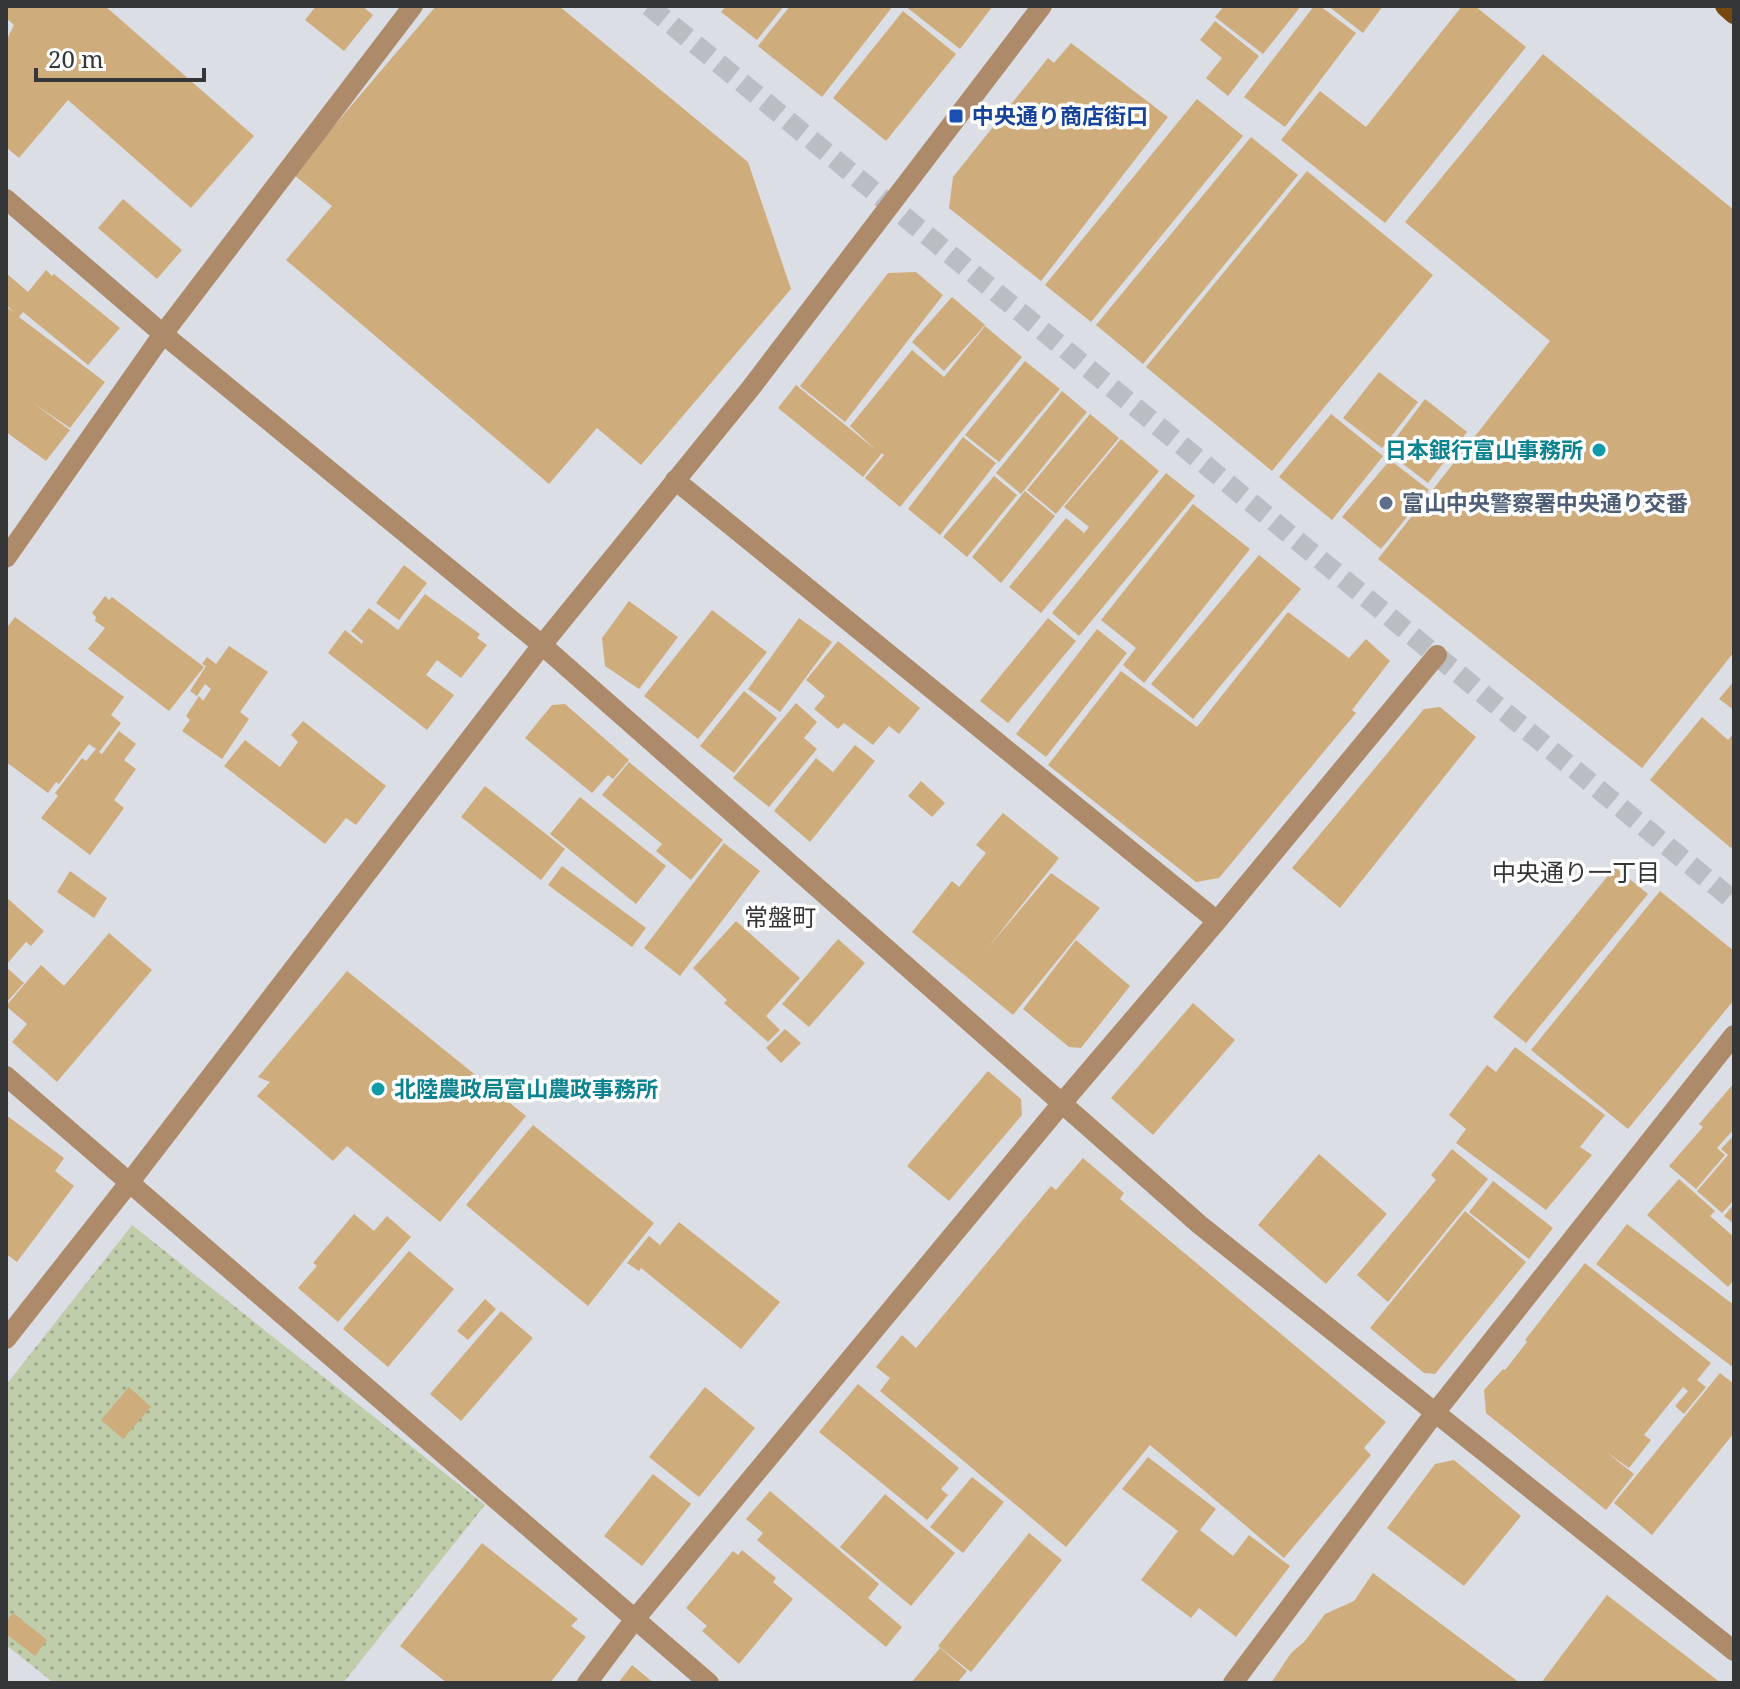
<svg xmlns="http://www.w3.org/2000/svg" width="1740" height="1689" font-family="'Noto Serif','Noto Sans JP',serif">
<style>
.park{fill:url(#park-dots)}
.building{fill:#cfac7b}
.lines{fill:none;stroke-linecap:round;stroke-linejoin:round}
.minor-tunnel{stroke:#babdc2;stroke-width:20;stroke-dasharray:20 10;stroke-linecap:butt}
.minor{stroke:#ad8b6a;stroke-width:20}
.major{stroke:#77480e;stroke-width:20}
.transit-dot{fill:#1a4fb4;stroke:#fff;stroke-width:3}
.culture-dot{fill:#0f9aa8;stroke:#fff;stroke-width:3}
.service-dot{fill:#5c6f8a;stroke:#fff;stroke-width:3}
.labels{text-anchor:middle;stroke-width:7;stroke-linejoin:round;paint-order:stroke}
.transit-label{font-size:22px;font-weight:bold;fill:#164399;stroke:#fff;text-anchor:start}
.culture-label{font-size:22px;font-weight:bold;fill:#0d838f;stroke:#fff;text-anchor:end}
.service-label{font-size:22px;font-weight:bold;fill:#4e5e75;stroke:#fff;text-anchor:start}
.neighbourhood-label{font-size:24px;fill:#353638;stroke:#fff}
</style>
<defs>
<pattern id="park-dots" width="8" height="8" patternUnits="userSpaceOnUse" patternTransform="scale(2)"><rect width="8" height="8" fill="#bfcdab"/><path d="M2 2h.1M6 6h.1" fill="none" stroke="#9ca78c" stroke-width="1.8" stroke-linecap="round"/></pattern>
</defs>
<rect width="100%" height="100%" fill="#dbdfe5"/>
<path class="park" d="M132 1225 485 1505 343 1683H54L6 1645V1385Z"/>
<path class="building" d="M6 6H105L254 136 191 208 68 100 19 158 6 147V41L14 25 6 18Z
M316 6H362L373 15 344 51 305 20Z
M436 6H559L748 162 791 289 641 465 597 428 549 484 286 260 332 206 293 174Z
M726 6H784L757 40 721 12Z
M790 6H893L822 97 758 46Z
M905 6H993L960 49Z
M1224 6H1301L1263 54 1215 17Z
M1314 6H1320L1356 33 1285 127 1244 97Z
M1328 6H1383L1363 33Z
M1462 6H1475L1526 47 1385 223 1281 140 1320 91 1366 127Z
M903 11 956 54 886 141 833 98Z
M1215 21 1259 56 1228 96 1206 78 1222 58 1200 40Z
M1071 43 1168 117 1041 281 949 208 953 177 1048 58 1054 63Z
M1543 54 1734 210V652L1642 768 1378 559 1550 341 1405 222Z
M1197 99 1243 136 1091 322 1045 285Z
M1251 137 1298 175 1143 364 1096 325Z
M1307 171 1433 275 1272 471 1146 367Z
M123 199 182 250 157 279 98 228Z
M46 270 52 276 54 274 120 328 88 365 23 312 19 317 105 382 70 428 33 403 70 430 46 461 6 432V307L14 312 6 305V273L28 292Z
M916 272 943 295 845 422 800 386 888 273Z
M952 297 985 325 944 371 912 342Z
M985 326 1022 357 900 507 865 478 884 455 882 453 863 477 778 408 796 385 876 450 850 426 912 350 944 377Z
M1025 361 1060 389 999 462 965 435Z
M1379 372 1418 402 1382 448 1343 418Z
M1062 391 1087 412 1021 494 996 473Z
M1425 399 1467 432 1428 483 1386 451Z
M1090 414 1119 438 1056 514 1027 490Z
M1331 414 1383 456 1332 520 1279 477Z
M963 437 996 463 940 535 908 509Z
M1121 439 1159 471 1041 613 1009 587 1066 518 1084 533 1089 527 1064 507Z
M1390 460 1429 490 1381 549 1342 517Z
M1166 473 1195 496 1079 636 1052 613Z
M994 476 1017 495 967 557 943 537Z
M1025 491 1055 516 1001 583 972 557Z
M1193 504 1250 549 1144 683 1123 665 1136 648 1101 620Z
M1259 555 1301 589 1193 719 1151 684Z
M404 565 427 583 399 620 376 603Z
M425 594 480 634 477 638 487 645 461 678 437 660 426 675 454 695 427 730 328 653 345 630 362 644 363 641 351 631 369 608 398 630Z
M105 596 109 600 112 597 204 667 169 711 88 649 105 628 95 621 96 617 92 613Z
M629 601 678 637 639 689 605 666 602 638Z
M712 610 767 652 698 739 644 696Z
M1288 612 1349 658 1366 639 1390 661 1352 710 1356 713 1219 878 1196 882 1048 765 1121 671 1197 727Z
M15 617 124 697 111 715 121 723 99 752 102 754 119 731 136 744 124 760 136 769 114 800 124 808 90 855 41 818 58 796 55 793 82 758 86 761 96 749 89 744 59 784 56 782 48 793 6 762V629Z
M799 618 832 642 780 712 748 689Z
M1048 618 1076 641 1008 723 980 701Z
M1097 629 1127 653 1046 757 1016 734Z
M838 641 920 708 899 734 889 726 873 745 844 723 838 729 814 709 825 696 806 680Z
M229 646 268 672 240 712 249 719 222 759 182 731 190 720 186 716 199 696 203 701 211 689 205 684 197 696 190 691 206 666 202 664 207 657 216 664Z
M1734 681V710L1719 699Z
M744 691 777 718 734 773 700 746Z
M796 703 817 722 804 738 817 749 769 807 733 778Z
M565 704 629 760 613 779 608 775 592 793 525 738 552 705Z
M1440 707 1476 737 1340 908 1292 868 1424 709Z
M1702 717 1728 740 1734 733V845L1731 848 1650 780Z
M303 721 386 786 356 825 346 818 325 844 224 766 245 740 280 767 298 742 291 735Z
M855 745 875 761 810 842 774 811 816 758 833 772Z
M629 762 723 840 691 880 656 851 662 844 602 795Z
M921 781 945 803 932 817 908 796Z
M485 786 565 849 541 880 461 817Z
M580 797 666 866 636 904 550 834Z
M1003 813 1059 858 987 949 1051 873 1100 908 1013 1015 912 932 952 881 959 887 986 853 976 845Z
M724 843 760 871 680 976 644 948Z
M562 866 646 928 632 947 548 885Z
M1615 867 1648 894 1526 1043 1493 1017Z
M70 871 107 898 94 918 57 892Z
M1660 891 1734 951V1000L1628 1129 1531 1050Z
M6 897 44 931 31 946 26 942 6 965Z
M736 921 800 978 766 1016 780 1030 768 1042 724 1003 727 1000 693 968Z
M109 933 152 970 57 1082 12 1042 27 1024 6 1006 41 965 64 986Z
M838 939 865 963 809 1027 782 1004Z
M1076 940 1130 986 1081 1048 1069 1047 1023 1009Z
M6 967 24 983 6 1003Z
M347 971 526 1116 440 1222 347 1146 333 1161 257 1096 270 1082 258 1077Z
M1193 1003 1235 1040 1153 1135 1111 1098Z
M785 1029 801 1043 781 1063 766 1048Z
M1515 1047 1605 1115 1580 1147 1592 1155 1546 1210 1456 1143 1466 1129 1449 1115 1487 1065 1496 1072Z
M988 1071 1021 1099 1022 1115 949 1201 907 1166Z
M1734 1083V1129L1717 1148 1725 1155 1696 1189 1669 1166 1703 1127 1699 1124Z
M6 1115 64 1158 55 1171 74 1186 17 1262 6 1254Z
M533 1125 654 1223 588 1306 466 1205Z
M1734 1135V1200L1722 1213 1697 1191 1728 1155 1721 1149Z
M1452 1149 1488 1179 1388 1302 1357 1275 1436 1180 1431 1175Z
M1319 1154 1387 1214 1326 1284 1258 1225Z
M1083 1158 1124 1193 1120 1199 1386 1422 1364 1448 1371 1455 1284 1558 1150 1445 1066 1547 880 1391 890 1378 876 1367 902 1335 916 1348 1051 1186 1056 1190Z
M1679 1179 1715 1211 1710 1216 1734 1237V1280L1728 1287 1647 1215Z
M1493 1181 1553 1228 1529 1259 1469 1212Z
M1734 1204V1224L1724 1216Z
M1465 1211 1526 1262 1435 1374 1424 1373 1370 1328Z
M354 1214 374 1231 387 1216 411 1237 338 1322 298 1288 317 1266 313 1263Z
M679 1222 780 1302 741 1349 641 1268 639 1271 627 1263 649 1236 660 1245Z
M1627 1224 1734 1305V1368L1596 1264Z
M409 1251 454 1289 388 1367 343 1329Z
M1585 1263 1711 1363 1697 1380 1706 1387 1684 1414 1675 1406 1688 1391 1683 1387 1644 1435 1651 1440 1629 1468 1605 1451 1634 1474 1606 1510 1486 1413 1484 1390 1503 1369 1505 1370 1527 1342 1525 1340Z
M485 1299 496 1309 468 1340 457 1331Z
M501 1311 533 1338 461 1421 430 1394Z
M1720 1373 1734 1384V1433L1652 1535 1614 1503Z
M858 1384 959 1468 941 1489 948 1495 927 1520 819 1432Z
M129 1387 151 1407 123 1439 101 1420Z
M705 1387 755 1428 699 1497 649 1457Z
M1148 1457 1216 1509 1200 1530 1233 1556 1249 1535 1290 1566 1236 1637 1199 1608 1191 1618 1141 1580 1178 1531 1122 1489Z
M1454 1460 1521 1516 1464 1586 1387 1528 1435 1464Z
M653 1474 691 1504 642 1566 604 1536Z
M972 1477 1004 1502 963 1553 930 1527Z
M770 1491 879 1584 868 1598 902 1627 886 1647 757 1540 763 1533 746 1519Z
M885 1494 955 1553 911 1606 840 1547Z
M1029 1533 1062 1560 971 1672 938 1646Z
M482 1543 578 1619 571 1626 586 1637 550 1683H447L400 1646Z
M742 1550 776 1578 773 1582 793 1599 739 1664 702 1631 707 1626 686 1608 733 1551 738 1555Z
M1373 1573 1520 1683H1271L1291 1653 1304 1642 1325 1614 1354 1601Z
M1607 1595 1721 1683H1541Z
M13 1613 47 1640 35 1656 6 1634V1622Z
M940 1648 967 1671 957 1683H911Z
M632 1665 654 1683H618Z"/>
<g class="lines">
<path class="minor-tunnel" d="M649 6 1734 901"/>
<path class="minor" d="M6 199 163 334 542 645 1200 1225 1734 1651
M675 480 1217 921
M6 558 163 334 413 6
M6 1076 709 1683
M6 1339 129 1183 542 645 750 389 1042 6
M587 1683 635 1619 1063 1102 1217 921 1437 655
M1233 1683 1434 1414 1734 1035"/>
<path class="major" d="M1725 6 1734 14"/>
</g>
<rect class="transit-dot" x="948" y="108" width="16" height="16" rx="4"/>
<g class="culture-dot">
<circle cx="1599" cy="450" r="8"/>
<circle cx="378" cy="1089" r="8"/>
</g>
<circle class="service-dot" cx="1386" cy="503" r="8"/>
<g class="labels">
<g class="transit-label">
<text x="972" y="124">中央通り商店街口</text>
</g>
<g class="culture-label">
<text x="1583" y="458">日本銀行富山事務所</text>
<text x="394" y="1097" text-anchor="start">北陸農政局富山農政事務所</text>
</g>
<g class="service-label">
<text x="1402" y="511">富山中央警察署中央通り交番</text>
</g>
<g class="neighbourhood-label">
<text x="1576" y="881">中央通り一丁目</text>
<text x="780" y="926">常盤町</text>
</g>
</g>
<rect width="1740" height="1689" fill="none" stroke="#353638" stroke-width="16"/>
<path d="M36 68v12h168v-12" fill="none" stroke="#353638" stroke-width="4"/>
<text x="48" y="68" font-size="24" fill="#353638" stroke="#ffffff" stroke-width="6" paint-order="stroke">20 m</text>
</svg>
